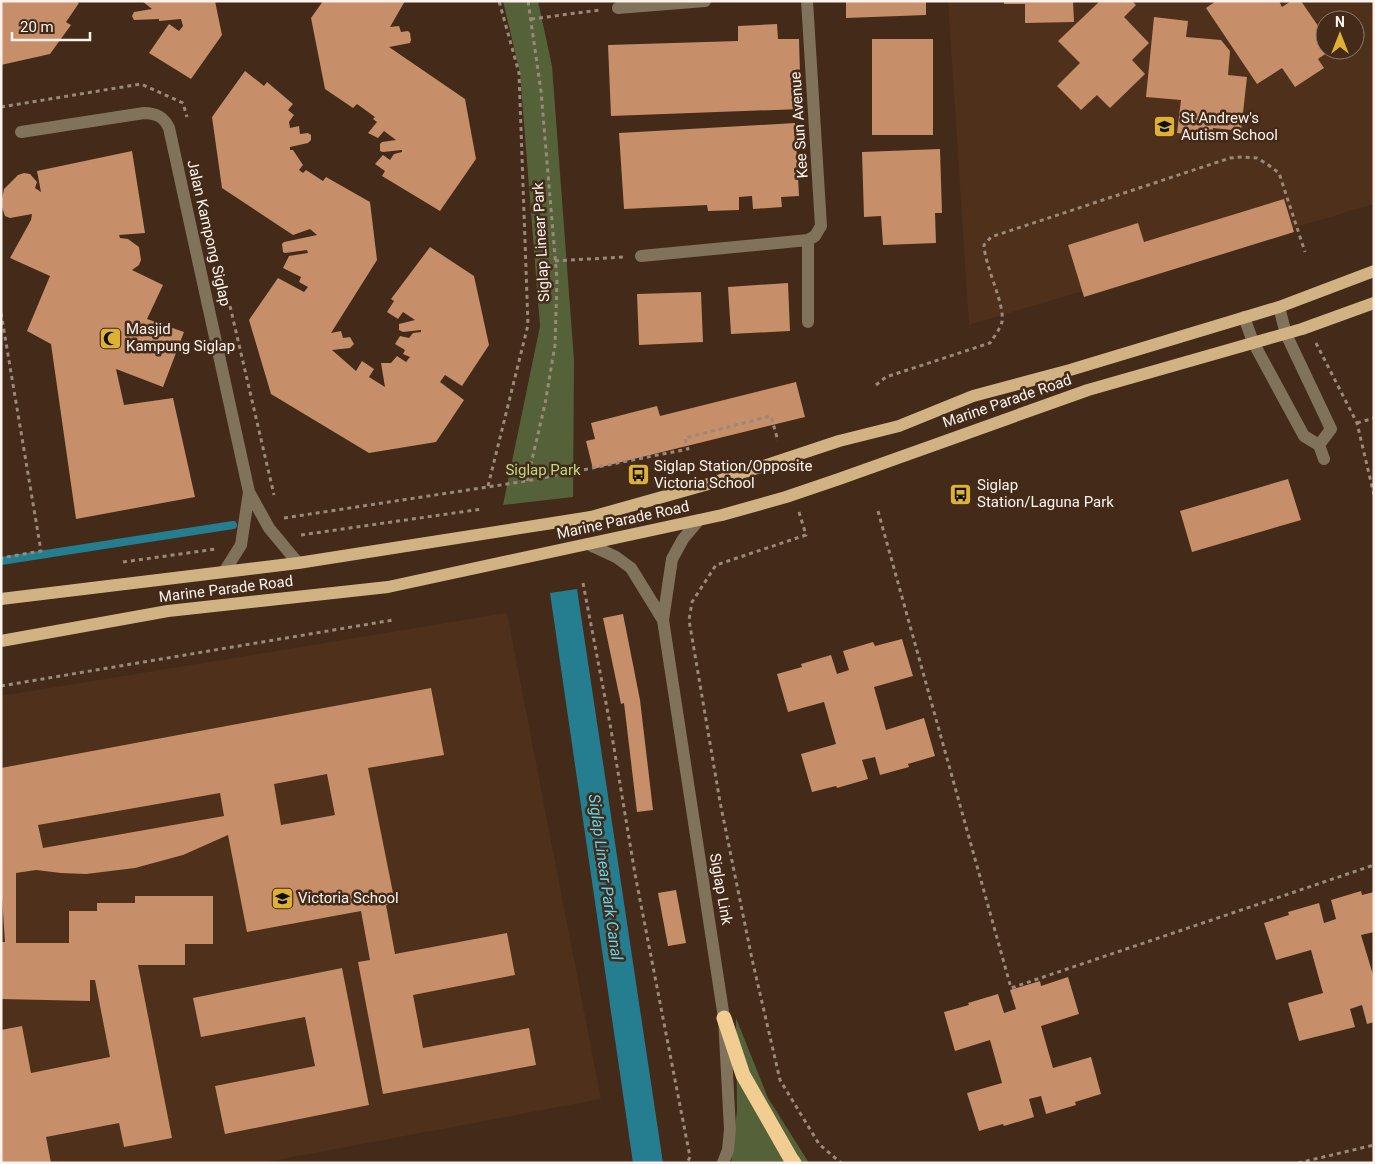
<svg xmlns="http://www.w3.org/2000/svg" width="1375" height="1164" font-family="Roboto,sans-serif">
<style>
.built{fill:#4f301a;fill-rule:evenodd}
.green{fill:#556139}
.water{fill:#257e90}
.lines{fill:none;stroke-linecap:round;stroke-linejoin:round}
.stream{stroke:#257e90;stroke-width:8}
.building{fill:#c68e69;fill-rule:evenodd}
.path{stroke:#9a887b;stroke-width:3;stroke-dasharray:4 4;stroke-linecap:butt}
.minor{stroke:#81725b;stroke-width:12}
.major{stroke:#d1b383;stroke-width:12}
.highway{stroke:#f1cd92;stroke-width:15}
.labels{text-anchor:middle;stroke-width:5;stroke-linejoin:round;paint-order:stroke}
.poi-label{font-size:15px;fill:#fdf3ec;stroke:#432a19;text-anchor:start}
.street-label{font-size:15px;fill:#fdf3ec;stroke:#432a19}
.park-label{font-size:15px;fill:#bfd882;stroke:#432a19}
.water-label{font-size:16px;font-style:italic;fill:#5dd8f4;stroke:#432a19}
</style>
<rect width="100%" height="100%" fill="#432a19"/>
<path class="built" d="M948 1H1374V204L969 325ZM1325 20H1355V50H1325Z
M507 613 601 1099 261 1163H1V696Z"/>
<path class="green" d="M503 1H538L552 66 574 360 573 497 503 505 540 326 520 73Z
M736 1018 768 1098 809 1163H731L737 1110Z"/>
<path class="water" d="M577 589 663 1163H633L550 593Z"/>
<g class="lines">
<path class="stream" d="M1 561 233 525"/>
</g>
<path class="building" d="M1 1H76L79 3 66 22 71 25 50 54 1 65Z
M142 1H215L222 35 191 79 149 53 169 24 179 31 183 26 181 19 159 21V19L134 20 132 16 134 12 152 9Z
M323 1H405L390 27 399 26 401 32 408 31 410 33 411 40 410 43 389 47 465 99 476 159 440 211 382 176 385 171 375 164 383 155 390 160 394 154 402 152V150L383 152 380 151V144L382 142 396 140 384 131 378 138 368 133 377 122 373 119 375 117 357 104 353 108 325 89 311 18Z
M846 1H926V15L846 18Z
M1004 1H1073L1074 22 1025 23V4H1004Z
M1100 1H1132L1136 5 1124 17 1149 43 1132 60 1145 74 1110 108 1097 95 1081 110 1057 86 1080 63 1058 41Z
M1216 1H1279L1282 7 1291 1H1301L1325 36V50H1331L1318 59 1324 68 1295 87 1282 68 1257 84 1206 8Z
M1154 17 1188 21 1186 37 1221 40 1230 51 1228 75 1247 77 1241 131 1213 128 1212 137 1177 133 1181 100 1146 97Z
M777 24 778 39H799L801 109 611 116 608 45 738 41V26Z
M872 39H933V135H872Z
M245 71 264 86 267 82 293 104 288 110 294 115 289 122 290 128 299 126 300 134 308 133 311 135V140L308 143 290 147V150H293L303 165 299 170 303 173 306 170 323 181 326 177 370 202 377 260 331 333 341 331 343 338 350 337 354 344 350 348 332 350 356 371 362 361 374 369 369 377 385 387 381 363H391L397 356 406 362 410 357 403 354 405 350 395 344 400 336 409 338 413 333 421 332V330L403 332 399 330V324L415 320 403 312 398 319 387 312 394 301 391 299 430 247 474 276 489 345 462 386 445 375 440 382 464 400 436 442 369 453 271 394 249 320 278 278 304 292 308 287 299 282 301 277 283 268 289 256 308 253 307 250 285 253 283 252 282 244 284 242 317 235 310 229 293 235 222 188 212 117Z
M795 123 799 196 781 197 782 207 753 209 752 196 739 197V210L708 211 707 205 624 209 619 133Z
M940 149 942 213H935L936 243 883 245 881 216 864 217 862 152Z
M132 151 145 233 119 235 120 238 128 239 139 247 141 260 139 265 132 270 163 285 147 319 184 332 163 387 116 369 124 405 173 398 195 497 76 519 51 344 27 331 50 276 10 258 31 220 32 214 10 218 5 216 2 207V199L4 189 18 175 24 173 30 174 37 182 35 188 41 192 37 171Z
M1284 199 1294 232 1084 297 1068 245 1138 223 1144 242Z
M788 283 790 331 731 334 728 287Z
M701 292 703 342 639 345 637 294Z
M796 382 805 417 593 469 586 441 595 439 591 423 657 406 660 416Z
M1288 479 1301 520 1192 552 1180 511Z
M623 614 640 700 653 810 637 812 624 703 621 704 603 618Z
M902 639 913 676 874 687 886 730 924 718 935 756 908 764 909 767 880 775 875 757 862 760 868 779 837 788 836 786 812 792 801 754 836 744 824 702 788 712 777 674 802 667 801 664 831 655 837 674 849 670 843 651 873 642 875 646Z
M431 688 444 755 368 768 395 903 386 905 395 954 507 933 515 975 413 995 423 1048 529 1028 536 1065 383 1094 358 962 370 960 361 911 247 932 228 835 183 855 135 868 86 874 61 873 36 870 16 873V943H69V911H97V903H135V896H213V944H185V965H138L172 1138 124 1147 119 1123 46 1137 51 1163H1V1030L22 1026 31 1073 110 1057 95 980H90V1001L1 999V942H5L1 881V768ZM327 774 335 815 281 825 274 784ZM220 793 224 816 43 848 38 825Z
M676 890 686 943 668 946 658 893Z
M1361 891 1362 895 1374 892V932L1361 935 1374 978V1022L1367 1024 1362 1005 1350 1009 1355 1027 1299 1041 1288 1003 1323 993 1311 950 1276 960 1264 923 1289 915 1288 912 1319 903 1324 923 1336 919 1331 900Z
M342 968 369 1105 225 1134 215 1086 315 1066 305 1017 201 1037 193 998Z
M1068 977 1079 1014 1041 1026 1053 1068 1091 1057 1101 1094 1075 1102 1076 1105 1046 1114 1041 1096 1029 1099 1034 1117 1004 1126 1003 1124 979 1131 967 1093 1002 1083 990 1040 955 1051 944 1012 969 1005 968 1003 998 994 1004 1013 1016 1009 1010 990 1040 981 1041 986Z"/>
<g class="lines">
<path class="path" d="M531 19 600 10
M1 107 141 84 183 103 187 117
M555 261 623 257
M230 306 274 495
M1 313 41 551 1 558
M1316 343 1357 423 1374 495
M876 385 886 377 990 343C994 337 1000 329 1002 322 1005 304 985 267 984 245L991 237 1230 158 1242 157 1257 158 1267 164 1279 173 1305 252
M1357 423 1374 418
M527 481 545 404 555 345 557 280 541 91 528 1
M488 486 528 325 519 73 499 1
M878 511 1011 988 1374 865
M799 512 806 535 716 565 692 602 689 620 720 802 752 959 780 1080 819 1144 841 1163
M284 518 527 481 688 449 685 438 771 416 778 441
M301 535 482 509
M123 562 216 549
M583 583 610 724 635 874 690 1157 687 1163
M1 686 393 620
M1298 1163 1374 1145"/>
<path class="minor" d="M618 8 705 1
M21 132 144 113C156 113 164 117 169 128L249 492 269 528 298 563
M808 240V322
M641 256 808 240 815 236 821 226 807 1
M1279 307 1286 334 1331 429 1319 445
M1244 317 1253 342 1304 436 1319 445 1324 459
M699 520 683 539 672 559 663 620 724 1018 730 1129 728 1150 723 1163
M588 544 616 557 631 568 663 620
M224 572 241 545 249 492"/>
<path class="major" d="M1 599 298 563 591 517 712 483 839 441 899 426 973 396 1070 370 1279 307 1374 271
M1 641 168 611 388 587 722 515 786 497 839 479 1088 390 1302 329 1374 303"/>
<path class="highway" d="M724 1018 743 1075 791 1159 794 1163"/>
</g>
<defs>
<symbol id="school-square" viewBox="-11 -11 22 22"><rect x="-9" y="-9" width="18" height="18" rx="4" fill="#deb133" stroke="#432a19"/><path d="M0-5L7-2L0 1L-7-2ZM-4 1L0 2.5L4 1V4Q0 6-4 4Z" fill="#111"/></symbol>
<symbol id="mosque-square" viewBox="-11 -11 22 22"><rect x="-9" y="-9" width="18" height="18" rx="4" fill="#deb133" stroke="#432a19"/><path d="M3.5-4.9A6 6 0 1 0 3.5 4.9A5 5 0 1 1 3.5-4.9Z" fill="#111"/></symbol>
<symbol id="bus-square" viewBox="-11 -11 22 22"><rect x="-9" y="-9" width="18" height="18" rx="4" fill="#deb133" stroke="#432a19"/><path d="M-5-6H5V4H4V6H2V4H-2V6H-4V4H-5ZM-3.5-4V0h7V-4ZM-3.5 1.2v1.5H-2V1.2ZM2 1.2v1.5H3.5V1.2Z" fill="#111"/></symbol>
<symbol id="university-square" viewBox="-11 -11 22 22"><rect x="-9" y="-9" width="18" height="18" rx="4" fill="#deb133" stroke="#432a19"/><path d="M0-5L7-2L0 1L-7-2ZM-4 1L0 2.5L4 1V4Q0 6-4 4Z" fill="#111"/></symbol>
</defs>
<g fill-rule="evenodd">
<use href="#school-square" x="1152" y="114" width="25" height="25"/>
<use href="#mosque-square" x="98" y="326" width="25" height="25"/>
<use href="#bus-square" x="626" y="462" width="25" height="25"/>
<use href="#bus-square" x="948" y="482" width="25" height="25"/>
<use href="#university-square" x="270" y="886" width="25" height="25"/>
</g>
<g class="labels">
<g class="poi-label">
<text x="1181" y="123">St Andrew's<tspan x="1181" dy="17">Autism School</tspan></text>
<text x="126" y="334">Masjid<tspan x="126" dy="17">Kampung Siglap</tspan></text>
<text x="654" y="471">Siglap Station/Opposite<tspan x="654" dy="17">Victoria School</tspan></text>
<text x="977" y="490">Siglap<tspan x="977" dy="17">Station/Laguna Park</tspan></text>
<text x="298" y="903">Victoria School</text>
</g>
<g class="street-label">
<text transform="translate(799 125) rotate(-94)" y="5">Kee Sun Avenue</text>
<text transform="translate(209 233) rotate(77)" y="5">Jalan Kampong Siglap</text>
<text transform="translate(541 242) rotate(-93)" y="5">Siglap Linear Park</text>
<text transform="translate(1007 401) rotate(-19)" y="5">Marine Parade Road</text>
<text transform="translate(623 520) rotate(-12)" y="5">Marine Parade Road</text>
<text transform="translate(226 589) rotate(-7)" y="5">Marine Parade Road</text>
<text transform="translate(721 889) rotate(80)" y="5">Siglap Link</text>
</g>
<g class="park-label">
<text x="543" y="475">Siglap Park</text>
</g>
<g class="water-label">
<text transform="translate(606 877) rotate(82)" y="6">Siglap Linear Park Canal</text>
</g>
</g>
<rect width="1375" height="1164" fill="none" stroke="#fdf3ec" stroke-width="5"/>
<g transform="translate(1340 35)"><circle r="24" fill="#432a19" stroke="#8d7a6d"/>
<path d="M0-4L9 19L0 12L-9 19Z" fill="#deb133"/>
<text y="-8" font-size="14" font-weight="bold" text-anchor="middle" fill="#fdf3ec">N</text>
</g>
<path d="M12 32v8h78v-8" fill="none" stroke="#fdf3ec" stroke-width="2.5"/>
<text x="20" y="32" font-size="15" fill="#fdf3ec" stroke="#432a19" stroke-width="4" paint-order="stroke">20 m</text>
</svg>
